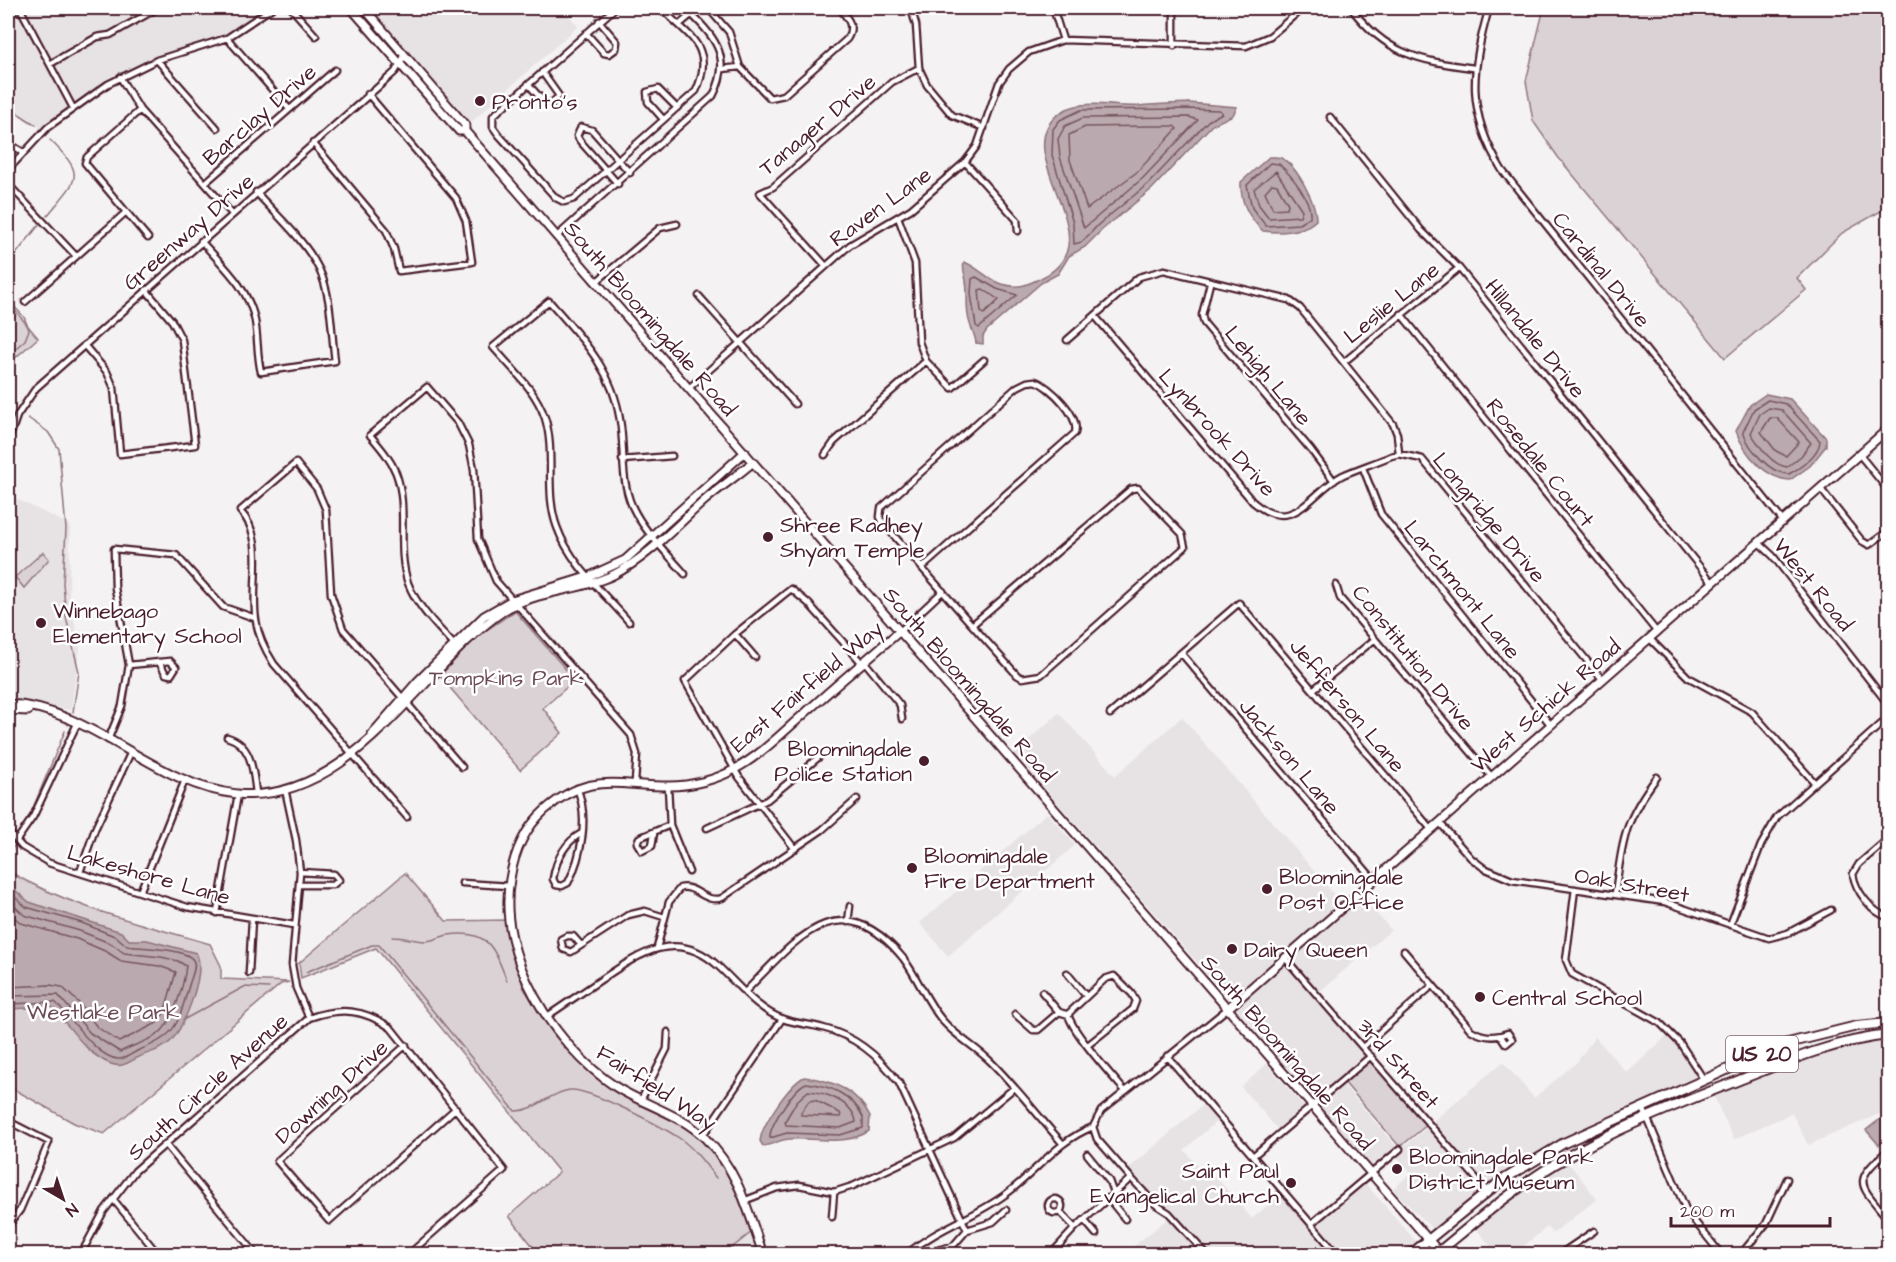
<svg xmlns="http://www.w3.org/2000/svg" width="1896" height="1262" font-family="'Architects Daughter',sans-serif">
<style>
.built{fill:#e7e2e3}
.green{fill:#dbd2d5;stroke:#927880;stroke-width:1.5}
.water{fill:#baa9ae;stroke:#8d727a;stroke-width:1.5}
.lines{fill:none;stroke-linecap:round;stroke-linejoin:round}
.shore{stroke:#77565f;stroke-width:1.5}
.stream{stroke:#8d727a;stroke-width:1.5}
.street-casing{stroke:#4a1f2b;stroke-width:9}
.secondary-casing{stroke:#4a1f2b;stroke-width:11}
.primary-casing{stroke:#4a1f2b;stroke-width:12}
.street{stroke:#fff;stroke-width:4.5}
.secondary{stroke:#fff;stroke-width:7}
.primary{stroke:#fff;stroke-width:8}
.poi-dot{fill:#4a1f2b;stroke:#fff;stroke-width:2}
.labels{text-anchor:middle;stroke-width:5;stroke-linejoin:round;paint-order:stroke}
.shield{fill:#fff;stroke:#80626b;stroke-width:1.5}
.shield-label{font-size:21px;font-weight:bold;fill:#4a1f2b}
.poi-label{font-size:22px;fill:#4a1f2b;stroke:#fff;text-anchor:start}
.street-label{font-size:22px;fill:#4a1f2b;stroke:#fff}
.park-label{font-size:22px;fill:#6e4c56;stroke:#fff}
</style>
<rect width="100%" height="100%" fill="#f4f2f2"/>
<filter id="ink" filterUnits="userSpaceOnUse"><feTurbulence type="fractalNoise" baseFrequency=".0167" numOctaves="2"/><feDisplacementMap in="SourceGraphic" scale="12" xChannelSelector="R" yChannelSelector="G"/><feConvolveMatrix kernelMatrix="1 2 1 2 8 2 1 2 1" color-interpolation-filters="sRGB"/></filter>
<g filter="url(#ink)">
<path class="built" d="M24 8H267L235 30 158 57 119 75 74 104 42 129 8 109V17Z
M369 8H562L578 26 469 124Z
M8 495 70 525 69 598 80 648 71 710 8 700Z
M1059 713 1115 776 1182 717 1343 905 1232 1002 1014 753Z
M1047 813 1075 845 948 956 920 923Z
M1359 894 1391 930 1318 993 1370 1056 1317 1102 1235 1006Z
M1669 1034 1679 1044 1702 1080 1595 1127 1489 1192 1431 1123 1503 1062 1534 1098 1577 1062 1595 1037 1627 1073Z
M1888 1037V1110L1808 1145 1792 1113 1734 1139 1712 1093 1829 1047Z
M1267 1064 1306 1109 1280 1132 1241 1087Z
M1342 1083 1398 1149 1375 1169 1318 1104Z
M1205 1103 1218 1120 1184 1150 1200 1168 1205 1164 1252 1219 1280 1194 1332 1254H1208L1126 1171Z
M1430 1125 1487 1194 1437 1234 1393 1189 1411 1173 1395 1154Z
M1567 1161 1597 1199 1553 1233 1547 1227 1514 1254H1497L1474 1226 1535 1178Z
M1364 1182 1421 1247 1413 1254H1337L1311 1226Z
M1170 1217 1203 1254H1124Z
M753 1231 762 1254H724Z"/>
<path class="green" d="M1544 8H1888V207L1842 233 1797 278 1806 290 1725 358 1558 157 1533 121 1526 81Z
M8 302 38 338 8 364Z
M43 552 49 559 24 588 15 577Z
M515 611 575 680 543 708 562 733 520 770 440 676 475 638Z
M8 871C69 907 142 924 210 944L221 966V979L289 982 281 984 104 1134 74 1123 8 1086Z
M405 873 446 921 508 920 523 987 555 1036 589 1069 702 1137 727 1165 753 1231 724 1254H624L618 1247 609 1254H539L509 1216 559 1172 376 948 301 978 299 963Z
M1371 1058 1428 1124 1400 1147 1344 1082Z"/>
<path class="water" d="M1189 103 1237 107 1233 115 1212 125 1152 189 1103 229 1085 247 1069 256 1058 274 1041 283 987 330 983 336V344L976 343C975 333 969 326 968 315 966 304 968 292 966 281 965 273 962 270 964 262 978 267 988 280 1002 284 1019 289 1027 285 1041 278 1116 242 1009 157 1056 116 1078 96 1113 108 1139 106 1156 104 1172 104 1189 103Z
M1269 157C1273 157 1279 156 1283 159 1297 167 1317 204 1316 220 1303 233 1281 233 1263 231 1249 218 1240 202 1241 182Z
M1766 394 1790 399 1826 438V446L1810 466 1790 480C1766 479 1744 454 1736 431L1750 405Z
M8 884 29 902 121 932 129 940H147L196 953C207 971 184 1029 170 1042 161 1051 148 1052 137 1058 127 1063 122 1068 111 1064 85 1054 70 1026 52 1007L8 1009Z
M804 1077C832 1080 857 1090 870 1116L869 1131C844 1147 818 1137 790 1139 781 1139 773 1145 763 1146L760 1141C762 1124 789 1085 804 1077Z
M1888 1113V1137L1879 1145 1866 1130Z"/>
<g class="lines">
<path class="shore" d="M1189 109 1219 110 1222 113 1208 121 1148 184 1099 224 1082 242 1074 244 1073 223 1052 155 1053 129 1060 120 1081 110Z
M1083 118 1189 117 1198 120 1143 178 1084 228 1060 157 1058 139 1065 126Z
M1149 126H1174L1177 129 1137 172 1087 209 1070 160 1069 135 1085 127Z
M1270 163 1279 164C1291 175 1312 200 1310 217L1299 224 1266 226 1252 208 1247 185Z
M1276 171 1302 210 1300 216 1269 218 1259 205 1254 189Z
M1272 184 1277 185 1288 204 1287 208 1273 209 1265 192Z
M976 277 997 289 1017 295 979 328 976 326 971 294 972 279Z
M983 289 999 300 984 314 981 312 979 290Z
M1768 400 1786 404 1820 441C1819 455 1800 468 1789 474 1770 474 1749 449 1743 432L1754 409Z
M1769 408 1782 410 1811 443 1801 456 1787 467C1771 465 1759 445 1751 433L1760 414Z
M1770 418H1777L1799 442 1786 456 1776 451 1761 432Z
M8 891 26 907 82 923 117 937 127 946C139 948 186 948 193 960 197 965 192 976 190 982 178 1021 180 1035 139 1050 132 1053 125 1060 118 1059 95 1057 71 1016 55 1002L8 1004
M8 900 24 915 80 931 112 944 124 953 161 957 178 961 186 966C184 984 173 1024 158 1034 148 1042 132 1045 120 1052L90 1033 58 995 8 996
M8 912 21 923 77 939 107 952 121 961 159 966 176 972 164 1013 157 1023 119 1042 97 1027 79 1003 62 987 50 985 8 987
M806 1083C829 1085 853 1095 863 1117V1128L840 1135 787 1133 770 1138C769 1126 793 1089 806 1083Z
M808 1091C825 1092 854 1103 856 1122L840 1128 786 1125 785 1121 797 1101Z
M815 1100 840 1113 841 1117 801 1115V1112L809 1101Z"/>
<path class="stream" d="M8 107 36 125
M47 216C77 179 88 177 50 140
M8 264 39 225
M8 300 24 317 29 330 25 340 8 355
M28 418 48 432 59 449 66 529 63 583 66 617 79 672 73 712
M68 725V724
M28 820 65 731
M8 854 15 845
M392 937C403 937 414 940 425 941 433 941 441 936 448 935 489 929 494 948 507 981
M306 972 372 945H379L515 1111C535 1112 550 1092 570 1090 589 1088 661 1126 679 1138 694 1148 705 1164 716 1178
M183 1020 244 987 269 988"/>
<defs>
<path id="street" d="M20 8 73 108
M291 8 316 36
M615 8 493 116V127L498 134 556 198 564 202 574 199 696 91C716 47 688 36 661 8
M708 8 729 32 740 67 770 98 784 95 847 39C855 26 848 18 839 8
M911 8 916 25 919 68 927 85 952 115 984 128
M1053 8 1063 40
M1174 8V46
M1351 8C1386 54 1419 61 1474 68
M1489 8C1471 70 1466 112 1502 170L1782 520
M714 13 728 8
M680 24 692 14
M586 33 604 53 609 54 616 49 617 42 599 21
M227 38 289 109
M157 60 217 128
M50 64 97 37 110 35 158 8
M722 69 740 67
M120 77 140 110 232 214
M528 84 544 102 551 104 559 96 542 72
M140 110 87 157 85 163 148 238
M1330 117 1421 230 1459 268 1712 582
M663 119 648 102 647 92 658 89 677 108
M8 143 23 152
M313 143 386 230 394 249 399 271 472 262 466 221 456 198 368 94
M965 162 1017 220 1018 231
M8 170 48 127 108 84 157 60 227 38 272 8
M205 183 335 70
M8 184 75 255
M618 184 580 141 577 136 581 127 592 130 630 173
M556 237 713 96C734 56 713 35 685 8
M201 241C222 265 249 288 255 321 258 338 257 356 261 372L335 361C331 331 332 296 319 269 305 240 277 216 256 192
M826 266 760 193 773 187 892 82 919 68
M596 282 660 228 677 224
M1210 283 1202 315 1204 323 1311 450 1334 481
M699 296 795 404
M25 302 125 213
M1401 314 1656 631
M1095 316 1253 502C1294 537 1311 491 1343 475 1359 468 1375 463 1391 456L1399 454 1422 459 1602 679
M1067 340 1139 277 1164 270 1289 300 1300 308 1393 424 1397 434 1399 454
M84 345 107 372 114 388 120 454 195 445 182 340 172 321 146 290
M926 361 952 388 984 360
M1344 362 1459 268
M1035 381C1050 386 1080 416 1075 433L922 568 883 523 880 517 881 508 1017 387 1027 382Z
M689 388 850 245 911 209 965 162 977 146 999 83 1009 69 1029 52 1063 40 1246 46 1270 36 1303 8
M8 442 17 416 36 388 386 80 395 72 405 55
M1859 454 1888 490
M825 455 834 442 926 361 919 342 915 263 898 217
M622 460 672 456
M1363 468 1381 514 1550 724
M1138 488 1182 534 1185 547 1041 675 1022 678 1017 675 972 625 1131 489Z
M1820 488 1862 541 1869 545 1888 531
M1758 542 1773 556 1888 704
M922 568 972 625
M1336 585 1340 598 1491 776
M629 622C604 593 570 564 557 527 544 492 556 453 545 418 536 390 512 369 493 347L549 301C581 337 613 370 620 420 625 449 620 478 632 506 644 532 667 553 685 574
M900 631 943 591
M735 634 755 657
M1649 638 1688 677 1752 712 1815 783
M455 646C438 627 417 607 408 583 396 548 409 508 396 473 390 458 380 447 370 435L427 387 458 423 469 445 474 469 478 539 496 581 631 735 637 754 635 782
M1181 653 1374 880
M864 661 900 705 902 719
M129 665 170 661 176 667 171 675 166 674 159 662
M1314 689 1375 639
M1110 714 1239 603 1431 829
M227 737C252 744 253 770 256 793
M108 740 122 706 129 665 115 588 114 549 176 555 223 607 255 618
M668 786 670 825 689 872
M577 788C589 816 582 856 568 883L562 886 556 885 553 879C556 860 565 842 582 833
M285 789 296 840 300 872 292 965 296 988 309 1018
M407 817 274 664C265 650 258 636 256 620 250 585 267 538 240 511L296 463 317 489 326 510 331 594 343 629 462 767
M1439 822 1471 858 1484 868 1512 880 1665 902 1769 938 1788 933 1831 910
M707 828 767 800 819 757
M8 831 22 847 49 863 187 907 294 925
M654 833 652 846 642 851 637 843 639 838 670 825
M1888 839 1859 864 1853 874C1855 890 1872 913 1888 917
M17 840 33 817 77 724
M795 849 739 777 685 681 735 634 791 589 808 603 862 663
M80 872 95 829 131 752
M462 883 509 886
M299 885H333L339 880 334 874 300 872
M1575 889 1566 960 1572 974 1660 1023 1680 1043 1704 1080
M140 892 185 780
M1615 894C1623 840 1623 822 1657 777
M217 913 238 794
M848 922 850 906
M1730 925 1761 845 1777 817 1888 718
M581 945 573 936H567L561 939 563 949 571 952 628 915 645 911 664 917
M657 948 669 902 680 888C695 884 705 904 722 898L822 830 857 799
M1404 951 1471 1030C1484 1038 1496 1038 1508 1033L1512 1039 1506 1044 1502 1038
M1285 958 1488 1192
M249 973 252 919
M1067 973 1086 996
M745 992C794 942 839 880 903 958 918 978 926 1001 942 1020 956 1037 975 1046 991 1062 1016 1087 1039 1117 1063 1144
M1042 992 1059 1012
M1015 1014 1033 1030H1038L1059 1012 1069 1015
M546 1017C565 1004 583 992 602 979 639 954 676 928 717 965 737 983 757 1010 783 1019 796 1024 810 1024 823 1028 856 1036 880 1057 899 1083L967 1230
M406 1045 277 1161 329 1221 456 1108
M1088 1045 1133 1009 1136 1001 1132 994 1114 976 1105 979 1068 1014C1072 1032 1111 1075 1125 1091
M1363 1047 1433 985
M1167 1056 1337 1254
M641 1100 667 1049 668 1032
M1643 1108 1687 1212 1721 1254
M8 1121 49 1142 20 1210 8 1226
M1093 1127 1101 1111 1227 1009
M1093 1127 1097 1139 1131 1178 1155 1204 1169 1213 1206 1254
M703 1135 782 1019
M165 1144 256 1254
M1888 1150C1851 1183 1859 1183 1888 1219
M1087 1154 1109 1181 1113 1192
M1253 1156 1371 1056
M1108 1198 1125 1219
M1048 1206a7 7 0 1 1 14 0a7 7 0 1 1-14 0Z
M113 1199 158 1254
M746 1200 777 1188 799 1185 834 1192 853 1186 954 1138 1014 1088
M1060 1212 1075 1228
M832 1217 834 1192
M1084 1220 1096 1234
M1311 1224 1400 1149
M937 1250 953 1246 967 1230 993 1222 1006 1210
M81 1254 104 1211 135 1171 309 1018C340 1007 364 1009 391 1028L504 1170 409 1254
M907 1254C937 1228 974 1218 1006 1194 1035 1173 1058 1140 1093 1127
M1051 1254 1075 1228 1131 1178
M1560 1254 1594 1231
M1741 1254 1766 1224 1787 1179"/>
<path id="secondary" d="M351 8 459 131H465L1441 1254
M364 8 465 125V131
M8 14 18 8
M8 704C92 707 154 786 237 794 353 805 422 665 505 610 535 591 580 591 613 575 647 558 676 526 704 501 720 487 737 476 753 462
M8 710 28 711
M372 734 417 682 484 616 512 600 590 576 625 560 745 452
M1227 1009 1888 429
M763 1254C748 1211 739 1171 705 1138 681 1114 644 1105 616 1087 554 1046 496 955 510 879 514 853 525 828 545 810 589 771 617 786 669 786 691 786 716 780 735 769 761 755 782 733 804 714 835 686 868 658 900 631"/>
<path id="primary" d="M1411 1254 1501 1181 1564 1143 1784 1044 1857 1026 1888 1023
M1436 1254C1474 1223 1512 1190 1555 1164 1612 1130 1675 1105 1737 1081 1787 1061 1834 1041 1888 1035"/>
</defs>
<use href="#street" class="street-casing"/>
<use href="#secondary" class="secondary-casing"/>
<use href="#primary" class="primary-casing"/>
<use href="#street" class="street"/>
<use href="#secondary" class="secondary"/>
<use href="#primary" class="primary"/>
</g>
</g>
<g class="poi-dot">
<circle cx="480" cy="101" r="6"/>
<circle cx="768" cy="537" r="6"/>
<circle cx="41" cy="623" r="6"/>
<circle cx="924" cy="761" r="6"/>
<circle cx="912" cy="868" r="6"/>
<circle cx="1267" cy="889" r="6"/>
<circle cx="1232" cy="949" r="6"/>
<circle cx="1480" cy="997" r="6"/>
<circle cx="1397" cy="1169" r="6"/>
<circle cx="1291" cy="1183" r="6"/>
</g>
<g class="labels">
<rect class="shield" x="1726" y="1036" width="72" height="36" rx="4.5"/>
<g class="shield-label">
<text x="1762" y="1061">US 20</text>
</g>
<g class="poi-label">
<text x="492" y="109">Pronto's</text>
<text x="780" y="532">Shree Radhey<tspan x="780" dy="25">Shyam Temple</tspan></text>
<text x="53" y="618">Winnebago<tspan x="53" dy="25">Elementary School</tspan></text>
<text x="912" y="756" text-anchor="end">Bloomingdale<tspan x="912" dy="25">Police Station</tspan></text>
<text x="924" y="863">Bloomingdale<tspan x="924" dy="25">Fire Department</tspan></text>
<text x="1279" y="884">Bloomingdale<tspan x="1279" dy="25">Post Office</tspan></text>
<text x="1244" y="957">Dairy Queen</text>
<text x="1492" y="1005">Central School</text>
<text x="1409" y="1164">Bloomingdale Park<tspan x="1409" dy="25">District Museum</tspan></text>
<text x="1279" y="1178" text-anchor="end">Saint Paul<tspan x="1279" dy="25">Evangelical Church</tspan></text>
</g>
<g class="street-label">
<text transform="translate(259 114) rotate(-41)" y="8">Barclay Drive</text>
<text transform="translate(817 124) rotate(-40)" y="8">Tanager Drive</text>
<text transform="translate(880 206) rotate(-36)" y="8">Raven Lane</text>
<text transform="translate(188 231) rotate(-41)" y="8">Greenway Drive</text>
<text transform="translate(1602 269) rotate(51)" y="8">Cardinal Drive</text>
<text transform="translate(1391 302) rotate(-39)" y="8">Leslie Lane</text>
<text transform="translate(651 318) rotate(49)" y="8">South Bloomingdale Road</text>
<text transform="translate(1536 338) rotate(51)" y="8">Hillandale Drive</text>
<text transform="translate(1269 375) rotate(50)" y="8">Lehigh Lane</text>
<text transform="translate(1218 432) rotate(48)" y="8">Lynbrook Drive</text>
<text transform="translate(1541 462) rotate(51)" y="8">Rosedale Court</text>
<text transform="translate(1490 517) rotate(50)" y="8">Longridge Drive</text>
<text transform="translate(1814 584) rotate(51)" y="8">West Road</text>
<text transform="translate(1463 589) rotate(51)" y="8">Larchmont Lane</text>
<text transform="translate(1414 657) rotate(51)" y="8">Constitution Drive</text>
<text transform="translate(970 684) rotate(49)" y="8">South Bloomingdale Road</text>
<text transform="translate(806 686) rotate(-40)" y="8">East Fairfield Way</text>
<text transform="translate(1348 705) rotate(50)" y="8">Jefferson Lane</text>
<text transform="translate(1545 705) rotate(-41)" y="8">West Schick Road</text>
<text transform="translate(1290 756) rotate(50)" y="8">Jackson Lane</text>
<text transform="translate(149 874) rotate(16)" y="8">Lakeshore Lane</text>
<text transform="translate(1632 884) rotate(10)" y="8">Oak Street</text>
<text transform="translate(1288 1052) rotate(49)" y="8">South Bloomingdale Road</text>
<text transform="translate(1399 1063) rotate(49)" y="8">3rd Street</text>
<text transform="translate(207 1086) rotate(-42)" y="8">South Circle Avenue</text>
<text transform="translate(657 1087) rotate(33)" y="8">Fairfield Way</text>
<text transform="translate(331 1091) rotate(-42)" y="8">Downing Drive</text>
</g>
<g class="park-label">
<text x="506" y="685">Tompkins Park</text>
<text x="103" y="1019">Westlake Park</text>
</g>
</g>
<rect width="1896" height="1262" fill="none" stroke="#fff" stroke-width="30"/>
<rect x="15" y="15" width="1866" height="1232" fill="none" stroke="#4a1f2b" stroke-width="2" filter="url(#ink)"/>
<g transform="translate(63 1199) rotate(141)" stroke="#ffffff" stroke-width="4.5" paint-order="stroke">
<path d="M0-4.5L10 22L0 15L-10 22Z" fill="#4a1f2b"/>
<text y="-9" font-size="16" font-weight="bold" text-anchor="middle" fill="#4a1f2b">N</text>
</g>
<path d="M1671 1217v9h159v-9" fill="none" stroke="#4a1f2b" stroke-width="3"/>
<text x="1680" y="1217" font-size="18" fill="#4a1f2b" stroke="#ffffff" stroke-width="4.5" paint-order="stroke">200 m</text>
</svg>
